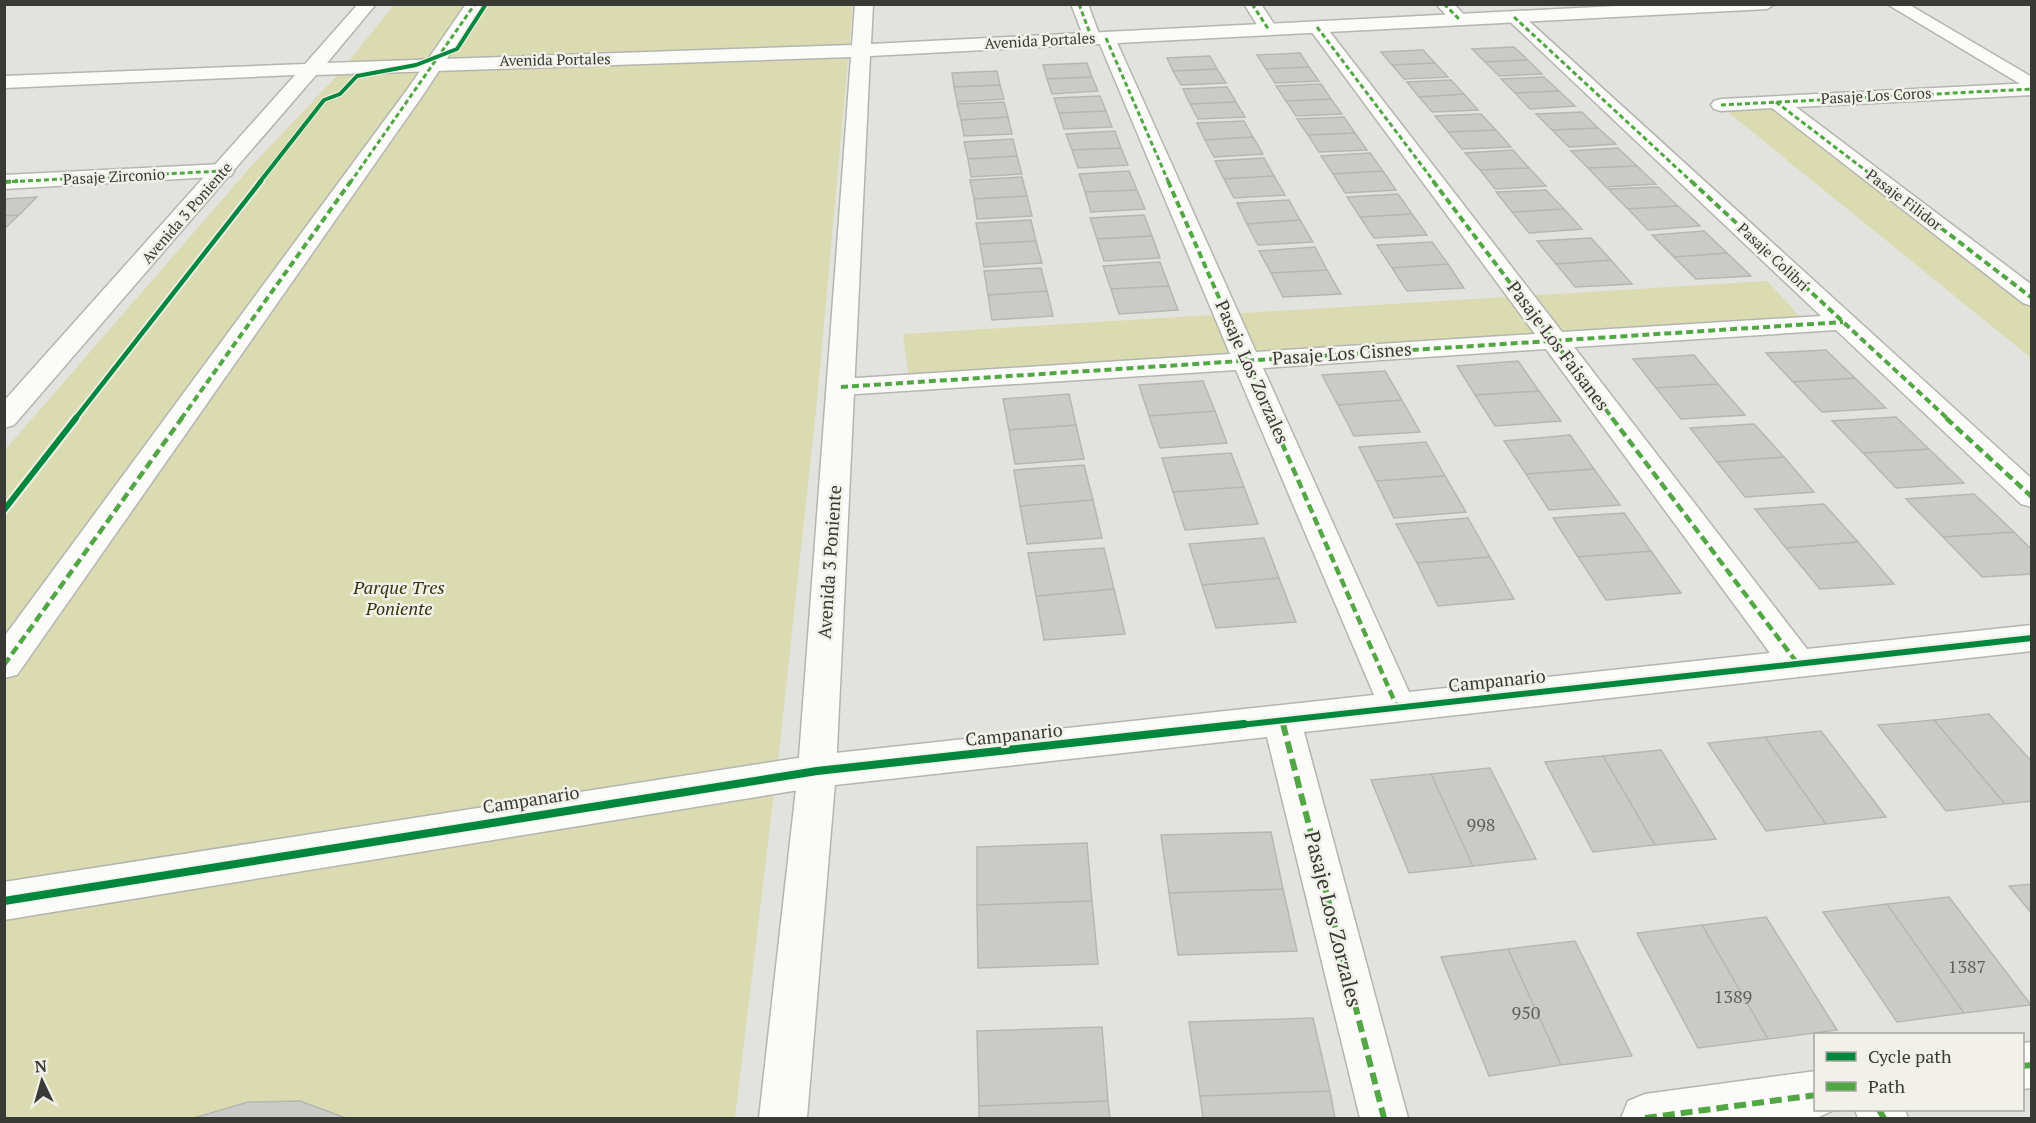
<svg xmlns="http://www.w3.org/2000/svg" width="2036" height="1123" font-family="'PT Serif',serif">
<style>
.green{fill:#dbdbb1}
.building{fill:#cacac7;stroke:#b6b6b3;stroke-width:1.5}
.lines{fill:none;stroke-linecap:round;stroke-linejoin:round}
.street-casing{stroke:#b4b4b1;stroke-width:3}
.secondary-casing{stroke:#b4b4b1;stroke-width:3}
.street{fill:#fbfbfa;fill-rule:evenodd}
.secondary{fill:#fbfbfa;fill-rule:evenodd}
.quiet-far3{stroke:#53a644;stroke-width:3;stroke-dasharray:5 3;stroke-linecap:butt}
.quiet-far2{stroke:#53a644;stroke-width:4;stroke-dasharray:7 4;stroke-linecap:butt}
.quiet-far1{stroke:#53a644;stroke-width:4.5;stroke-dasharray:9 4.5;stroke-linecap:butt}
.quiet{stroke:#53a644;stroke-width:6;stroke-dasharray:12 6;stroke-linecap:butt}
.cycleway-far3-casing{stroke:#f1f1e9;stroke-width:6}
.cycleway-far2-casing{stroke:#f1f1e9;stroke-width:8}
.cycleway-far1-casing{stroke:#f1f1e9;stroke-width:10}
.cycleway-casing{stroke:#f1f1e9;stroke-width:11}
.cycleway-far3{stroke:#00873e;stroke-width:4}
.cycleway-far2{stroke:#00873e;stroke-width:4.5}
.cycleway-far1{stroke:#00873e;stroke-width:6}
.cycleway{stroke:#00873e;stroke-width:8}
.labels{text-anchor:middle;stroke-width:5;stroke-linejoin:round;paint-order:stroke}
.far-street-label{font-size:15px;fill:#393936;stroke:#f1f1e9}
.street-label{font-size:18px;fill:#393936;stroke:#f1f1e9}
.park-label{font-size:18px;font-style:italic;fill:#35340d;stroke:#f1f1e9}
.near-number-label{font-size:18px;fill:#60605c}
.near-street-label{font-size:21px;fill:#393936;stroke:#f1f1e9}
</style>
<rect width="100%" height="100%" fill="#e2e2de"/>
<path class="green" d="M394 5H853L817 400 781 734 735 1118H5V450L254 163 335 78Z
M1773 105 2031 304V358L1723 108Z
M1767 281 1803 320 909 379 903 334Z"/>
<path class="building" d="M1514 47 1528 60 1485 62 1472 49Z
M1423 50 1435 63 1392 65 1381 52Z
M1300 53 1309 67 1266 69 1257 55Z
M1210 56 1217 69 1173 71 1167 58Z
M1528 60 1542 74 1499 76 1485 62Z
M1087 63 1092 77 1047 79 1043 65Z
M1435 63 1448 77 1404 79 1392 65Z
M1309 67 1319 81 1275 83 1266 69Z
M1217 69 1226 83 1181 85 1173 71Z
M997 71 1000 85 954 87 952 73Z
M1092 77 1098 91 1052 94 1047 79Z
M1544 77 1559 91 1515 93 1501 79Z
M1451 80 1464 94 1419 97 1407 82Z
M1321 84 1331 99 1286 101 1276 86Z
M1000 85 1004 99 957 102 954 87Z
M1227 87 1236 102 1190 104 1183 89Z
M1559 91 1575 106 1530 109 1515 93Z
M1464 94 1478 110 1432 112 1419 97Z
M1100 96 1106 111 1059 113 1054 98Z
M1331 99 1342 114 1296 116 1286 101Z
M1004 102 1008 117 961 120 957 104Z
M1236 102 1245 117 1198 119 1190 104Z
M1106 111 1112 127 1064 129 1059 113Z
M1582 112 1598 128 1552 130 1536 114Z
M1481 114 1496 130 1448 132 1435 116Z
M1008 117 1012 134 964 136 961 120Z
M1344 117 1355 133 1308 135 1297 119Z
M1244 121 1253 137 1205 140 1197 123Z
M1598 128 1616 144 1569 147 1552 130Z
M1496 130 1511 147 1462 149 1448 132Z
M1115 131 1121 148 1072 150 1066 134Z
M1355 133 1367 150 1319 152 1308 135Z
M1253 137 1263 154 1214 157 1205 140Z
M1013 139 1017 156 968 159 964 142Z
M1121 148 1128 165 1078 168 1072 150Z
M1618 148 1637 166 1588 168 1571 151Z
M1513 150 1529 168 1480 170 1465 153Z
M1370 153 1383 171 1333 174 1321 156Z
M1017 156 1022 174 971 177 968 159Z
M1264 158 1274 176 1224 179 1215 161Z
M1637 166 1656 184 1606 187 1588 168Z
M1529 168 1546 186 1495 189 1480 170Z
M1129 171 1137 190 1085 192 1079 174Z
M1383 171 1396 190 1345 193 1333 174Z
M1274 176 1285 195 1234 198 1224 179Z
M1022 177 1027 196 974 199 970 180Z
M1658 187 1678 206 1628 209 1608 189Z
M1137 190 1145 209 1091 212 1085 192Z
M1546 190 1564 209 1512 212 1496 192Z
M1398 194 1412 214 1360 217 1347 197Z
M1027 196 1032 216 977 219 974 199Z
M37 197 19 215 4 216V199Z
M1289 200 1300 220 1247 224 1237 203Z
M1678 206 1700 226 1648 230 1628 209Z
M1564 209 1582 229 1529 233 1512 212Z
M1412 214 1427 235 1374 238 1360 217Z
M19 215 4 229V216Z
M1144 215 1152 236 1097 239 1090 218Z
M1031 220 1036 241 980 244 976 223Z
M1300 220 1313 242 1258 245 1247 224Z
M1704 231 1727 253 1674 257 1652 235Z
M1152 236 1160 258 1104 261 1097 239Z
M1591 238 1611 260 1556 264 1537 241Z
M1036 241 1042 263 984 267 980 244Z
M1432 242 1448 264 1392 268 1377 245Z
M1315 247 1327 270 1271 273 1259 251Z
M1727 253 1751 276 1696 279 1674 257Z
M1611 260 1632 284 1575 287 1556 264Z
M1160 262 1169 286 1111 289 1103 266Z
M1448 264 1464 288 1407 291 1392 268Z
M1041 268 1047 291 988 295 984 271Z
M1327 270 1341 294 1283 297 1271 273Z
M1169 286 1178 310 1119 314 1111 289Z
M1047 291 1053 316 992 320 988 295Z
M1826 350 1855 378 1793 382 1766 353Z
M1694 355 1718 384 1656 388 1633 359Z
M1518 361 1539 391 1475 395 1457 366Z
M1385 371 1402 400 1338 405 1322 375Z
M1855 378 1886 408 1822 412 1793 382Z
M1203 381 1215 411 1149 416 1139 385Z
M1718 384 1745 415 1681 419 1656 388Z
M1539 391 1561 421 1495 426 1475 395Z
M1069 394 1076 425 1009 430 1003 399Z
M1402 400 1420 432 1354 436 1338 405Z
M1215 411 1227 443 1160 448 1149 416Z
M1896 417 1929 449 1863 453 1832 421Z
M1754 424 1784 457 1717 462 1690 428Z
M1076 425 1084 459 1015 464 1009 430Z
M1570 435 1594 469 1526 474 1504 441Z
M1426 442 1445 476 1376 481 1359 447Z
M1929 449 1964 483 1896 488 1863 453Z
M1231 453 1244 487 1173 492 1162 458Z
M1784 457 1814 492 1745 497 1717 462Z
M1084 465 1093 500 1020 506 1014 470Z
M1594 469 1620 505 1549 510 1526 474Z
M1445 476 1466 512 1394 518 1376 481Z
M1244 487 1258 524 1185 530 1173 492Z
M1974 494 2014 532 1943 537 1906 499Z
M1093 500 1102 538 1027 544 1020 506Z
M1824 504 1858 542 1786 548 1755 509Z
M1624 513 1651 551 1578 557 1553 518Z
M1468 518 1490 557 1417 563 1396 524Z
M2014 532 2032 550V574L1982 577 1943 537Z
M1264 538 1279 578 1202 585 1189 544Z
M1858 542 1894 584 1820 589 1786 548Z
M1104 548 1114 589 1036 596 1028 553Z
M1651 551 1681 593 1606 600 1578 557Z
M1490 557 1514 599 1438 606 1417 563Z
M1279 578 1296 622 1216 628 1202 585Z
M1114 589 1125 634 1044 640 1036 596Z
M1989 714 2032 762V801L2005 804 1934 720Z
M1934 720 2005 804 1946 811 1878 725Z
M1821 731 1886 817 1826 824 1765 737Z
M1765 737 1826 824 1766 831 1708 743Z
M1661 750 1716 839 1655 845 1603 756Z
M1603 756 1655 845 1593 852 1545 762Z
M1490 768 1536 859 1473 866 1431 774Z
M1431 774 1473 866 1409 873 1371 780Z
M1271 832 1283 889 1169 893 1161 835Z
M1087 843 1092 901 977 905V847Z
M2032 884V914L2009 886Z
M1283 889 1297 951 1178 955 1169 893Z
M1949 897 2031 1005 1964 1013 1887 904Z
M1092 901 1098 964 978 968 977 905Z
M1887 904 1964 1013 1897 1022 1823 912Z
M1766 917 1837 1030 1768 1039 1702 925Z
M1702 925 1768 1039 1698 1048 1637 933Z
M1575 941 1632 1056 1561 1065 1508 949Z
M1508 949 1561 1065 1489 1076 1441 957Z
M1313 1018 1330 1091 1200 1096 1189 1022Z
M1102 1027 1108 1101 979 1106 977 1031Z
M1330 1091 1335 1118H1203L1200 1096Z
M300 1101 346 1118H194L248 1102Z
M1108 1101 1110 1118H979V1106Z"/>
<g class="lines">
<defs>
<path id="street" d="M466 4H483L423 95 17 675 4 678V637L409 87Z
M1071 4H1088L1099 34 1106 33 1115 38 1256 352 1535 334 1308 27 1317 22 1323 23 1562 332 1821 316 1505 17 1508 13H1520L2032 479V507L2021 504 1836 330 1574 347 1807 649 2032 625V651L1304 732 1408 1118H1360L1267 737 817 787 4 920V882L817 755 1374 695 1236 370 841 395 831 393 827 387 831 381 841 379 1230 354 1099 42 1086 43ZM1546 349 1770 653 1409 692 1263 368Z
M1244 4H1261L1278 30 1275 34H1263Z
M1436 4H1454L1469 20 1460 25 1454 24Z
M2032 83V95L1796 107 2032 285V306L2023 303 1772 108 1721 111 1714 109 1711 105 1714 101 1721 99Z
M223 164 231 166 234 171 231 176 4 189V175Z
M2032 1042V1088L2022 1089V1043Z
M1816 1071V1110H1834L1817 1118H1621L1628 1101 1645 1094Z
M1855 1110H1905L1908 1118H1858Z"/>
<path id="secondary" d="M358 4H376L327 63 852 45 855 4H873L871 44 1655 4H1775L1767 9 870 56 836 771 807 1118H759L798 771 851 57 316 75 14 425 4 428V401L295 75 4 88V76L305 64Z
M1887 4H1908L2032 77V91Z"/>
</defs>
<use href="#street" class="street-casing"/>
<use href="#secondary" class="secondary-casing"/>
<use href="#street" class="street"/>
<use href="#secondary" class="secondary"/>
<path class="quiet-far3" d="M1079 4 1092 39
M1252 4 1269 30
M1444 4 1460 20
M1514 17 1693 183
M1317 27 1435 183
M1106 38 1169 183
M1776 102 1882 183
M1721 105 2032 89
M4 182 223 171
M350 183 475 4"/>
<path class="quiet-far2" d="M1168 181 1272 419
M1433 181 1613 419
M1691 181 1948 419
M1880 181 2032 298
M4 182 18 181
M841 387 1843 322
M181 419 351 181"/>
<path class="quiet-far1" d="M1271 418 1397 707
M1612 418 1798 664
M1946 418 2032 497
M4 665 182 418
M1282 720 1283 726"/>
<path class="quiet" d="M1283 724 1384 1118
M2022 1066 2032 1065
M1879 1110 1884 1118
M1645 1118 1816 1095"/>
<defs>
<path id="cycleway-far3" d="M259 183 324 100 340 94 357 76 416 65 457 49 486 4"/>
<path id="cycleway-far2" d="M75 419 261 181"/>
<path id="cycleway-far1" d="M4 510 76 418
M1231 726 2032 638"/>
<path id="cycleway" d="M4 901 817 771 1244 724"/>
</defs>
<use href="#cycleway-far3" class="cycleway-far3-casing"/>
<use href="#cycleway-far2" class="cycleway-far2-casing"/>
<use href="#cycleway-far1" class="cycleway-far1-casing"/>
<use href="#cycleway" class="cycleway-casing"/>
<use href="#cycleway-far3" class="cycleway-far3"/>
<use href="#cycleway-far2" class="cycleway-far2"/>
<use href="#cycleway-far1" class="cycleway-far1"/>
<use href="#cycleway" class="cycleway"/>
</g>
<g class="labels">
<g class="far-street-label">
<text transform="translate(1040 41) rotate(-3)" y="5">Avenida Portales</text>
<text transform="translate(555 60) rotate(-1)" y="5">Avenida Portales</text>
<text transform="translate(1876 96) rotate(-3)" y="5">Pasaje Los Coros</text>
<text transform="translate(114 177) rotate(-3)" y="5">Pasaje Zirconio</text>
<text transform="translate(1904 200) rotate(37)" y="5">Pasaje Filidor</text>
<text transform="translate(187 213) rotate(-49)" y="5">Avenida 3 Poniente</text>
<text transform="translate(1773 257) rotate(43)" y="5">Pasaje Colibrí</text>
</g>
<g class="street-label">
<text transform="translate(1558 346) rotate(53)" y="6">Pasaje Los Faisanes</text>
<text transform="translate(1342 354) rotate(-4)" y="6">Pasaje Los Cisnes</text>
<text transform="translate(1252 372) rotate(66)" y="6">Pasaje Los Zorzales</text>
<text transform="translate(830 562) rotate(-86)" y="6">Avenida 3 Poniente</text>
<text transform="translate(1497 681) rotate(-6)" y="6">Campanario</text>
<text transform="translate(1014 735) rotate(-6)" y="6">Campanario</text>
<text transform="translate(531 800) rotate(-9)" y="6">Campanario</text>
</g>
<g class="park-label">
<text x="399" y="594">Parque Tres<tspan x="399" dy="21">Poniente</tspan></text>
</g>
<g class="near-number-label">
<text x="1481" y="831">998</text>
<text x="1967" y="973">1387</text>
<text x="1733" y="1003">1389</text>
<text x="1526" y="1019">950</text>
</g>
<g class="near-street-label">
<text transform="translate(1333 919) rotate(76)" y="7">Pasaje Los Zorzales</text>
</g>
</g>
<rect width="2036" height="1123" fill="none" stroke="#393936" stroke-width="12"/>
<rect x="1814" y="1033" width="210" height="78" fill="#f1f1e9" stroke="#a7a7a1" stroke-width="1.5"/>
<rect x="1826" y="1052" width="30" height="9" fill="#00873e" stroke="#a7a7a1" stroke-width="1.5"/>
<text x="1868" y="1063" font-size="18" fill="#393936">Cycle path</text>
<rect x="1826" y="1082" width="30" height="9" fill="#53a644" stroke="#a7a7a1" stroke-width="1.5"/>
<text x="1868" y="1093" font-size="18" fill="#393936">Path</text>
<g transform="translate(42 1081) rotate(355)" stroke="#f1f1e9" stroke-width="4.5" paint-order="stroke">
<path d="M0-4.5L10 22L0 15L-10 22Z" fill="#393936"/>
<text y="-9" font-size="16" font-weight="bold" text-anchor="middle" fill="#393936">N</text>
</g>
</svg>
